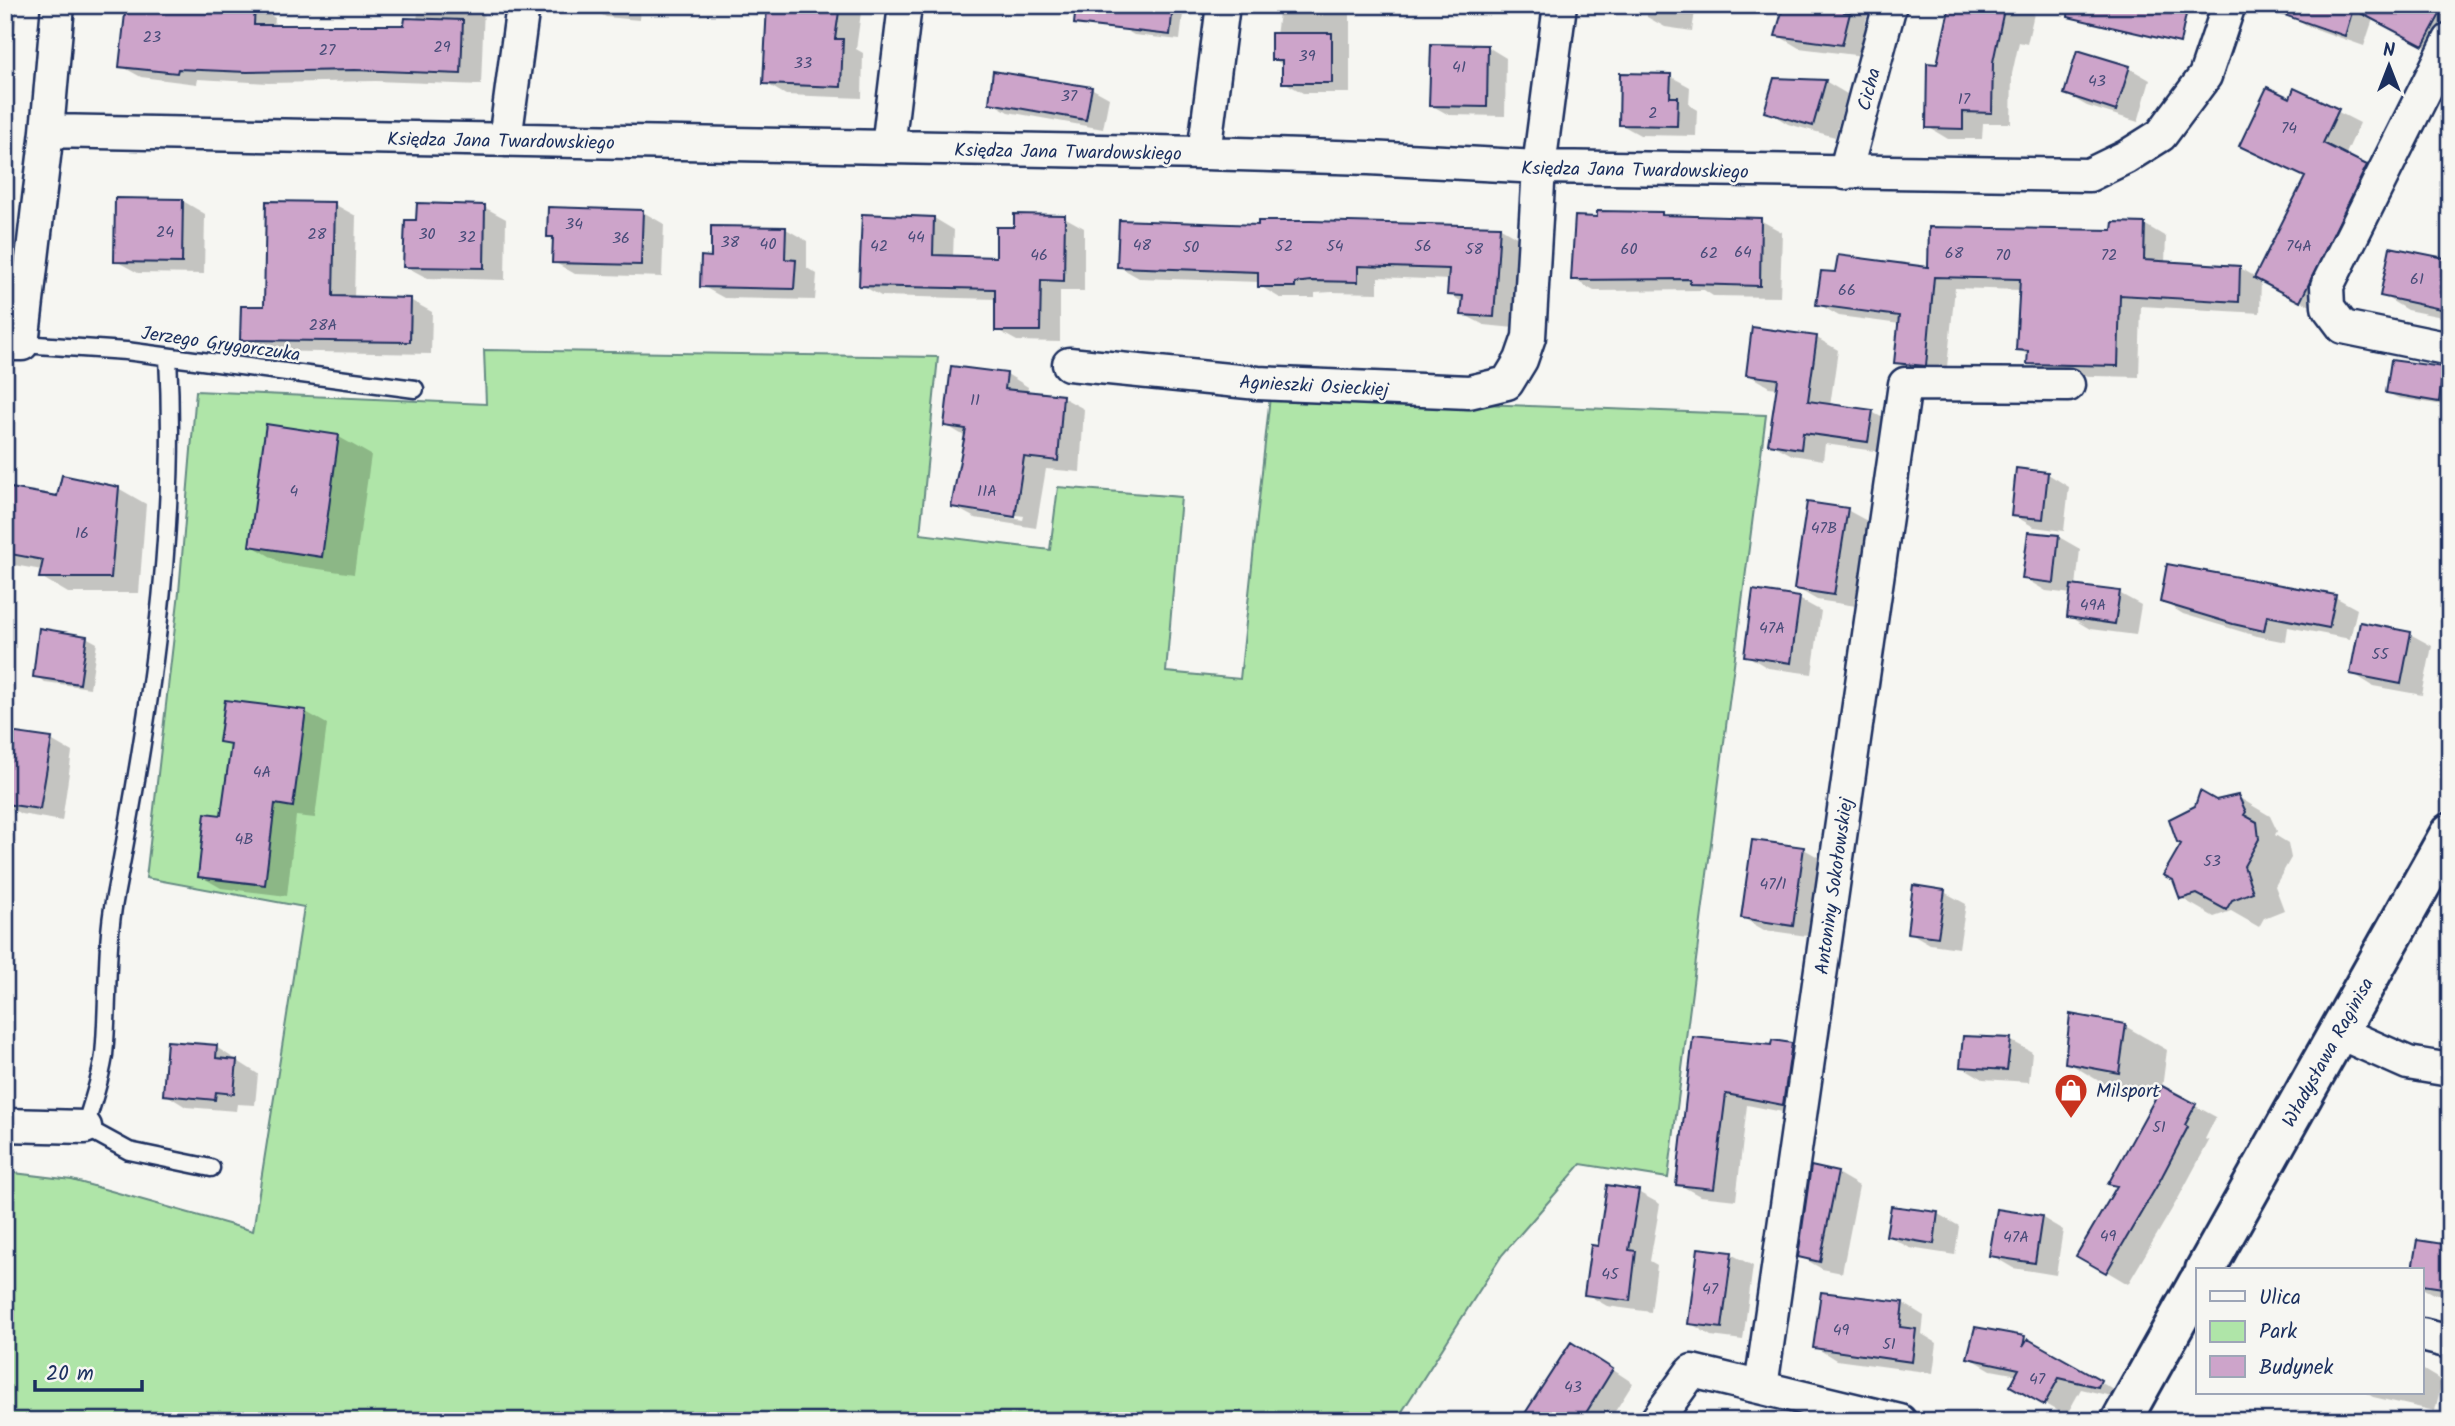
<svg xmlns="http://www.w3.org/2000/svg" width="2455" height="1426" font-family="Kalam,sans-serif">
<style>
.green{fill:#afe5a8;stroke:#658a83;stroke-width:2}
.shadow{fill:#0003;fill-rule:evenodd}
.building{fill:#cda4ca;stroke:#1b2f5e;stroke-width:2}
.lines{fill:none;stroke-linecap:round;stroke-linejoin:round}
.lane-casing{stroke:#1b2f5e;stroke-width:21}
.street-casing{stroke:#1b2f5e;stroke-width:37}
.secondary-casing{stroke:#1b2f5e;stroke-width:44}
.lane{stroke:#f6f6f2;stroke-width:16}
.street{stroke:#f6f6f2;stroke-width:32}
.secondary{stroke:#f6f6f2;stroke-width:38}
.labels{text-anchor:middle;stroke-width:5;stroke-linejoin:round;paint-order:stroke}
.number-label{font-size:16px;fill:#484c79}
.street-label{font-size:19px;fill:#1b2f5e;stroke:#f6f6f2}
.poi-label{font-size:19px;fill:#1b2f5e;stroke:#f6f6f2;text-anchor:start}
</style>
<rect width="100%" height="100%" fill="#f6f6f2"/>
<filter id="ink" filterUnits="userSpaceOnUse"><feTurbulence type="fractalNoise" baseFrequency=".0143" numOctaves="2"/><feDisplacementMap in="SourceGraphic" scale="14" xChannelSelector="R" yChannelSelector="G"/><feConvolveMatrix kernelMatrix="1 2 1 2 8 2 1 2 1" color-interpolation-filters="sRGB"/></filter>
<g filter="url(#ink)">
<path class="green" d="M484 350 938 357 920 534 1050 550 1058 487 1181 497 1166 672 1240 679 1270 396 1766 415 1668 1178 1581 1164 1502 1255 1396 1421H5V1172L72 1180 253 1231 304 907 146 878 179 592 196 391 486 404Z"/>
<path class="shadow" d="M5 5 17 10 10 71 5 70Z
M419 5H501V8L484 6 481 85 376 81 268 83 198 79 197 84 141 77 121 66 255 6 275 18 274 27H406L417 20Z
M585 5H660L659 12 640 9 639 20 606 17Z
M782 5H862L856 49 863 53 862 98 786 95 765 83Z
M1050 5H1145L1172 8 1183 14 1180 40 1134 35 1124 29 1126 17 1061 11Z
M1280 5H1350V93H1303L1284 82V65L1273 59Z
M1632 5H1696L1692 31 1665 27 1647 17V13Z
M1785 5H1870L1865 24 1871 27 1863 56 1799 48 1777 35Z
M1952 5H2036L2027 44 2019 42 2012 74 2011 123H1983L1982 139H1948L1928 127 1938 65Z
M2293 5H2450V44L2443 56 2373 19 2364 46 2310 27 2290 15Z
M1488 47 1506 58 1505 116 1449 115 1431 105Z
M2129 68 2150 80 2138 122 2087 106 2066 94Z
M1670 76 1690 87 1689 105 1697 110 1696 136 1640 135 1620 124Z
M1825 81 1847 94 1835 137 1788 124 1767 111Z
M1091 88 1109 98 1103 129 1008 112 991 102Z
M2295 90 2360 123 2345 156 2388 179 2322 312 2261 280 2260 313 2141 306 2139 377 2050 375 2029 363 2030 356 2018 349 2021 290 1955 288 1946 377 1917 374 1896 362 1900 324 1839 316 1818 304 1929 269 2144 224 2166 237 2165 263 2240 268 2256 277 2306 178 2241 145 2291 100Z
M183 201 205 214 204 274 138 273 116 261Z
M334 204 356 216 354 298 410 300 432 312 431 354 263 351 242 339 266 308Z
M484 207 506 219 505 280 427 278 405 266Z
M643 212 664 224 662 277 575 274 554 262V240L549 236Z
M1662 214 1667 217 1760 220 1782 232 1780 297 1713 296 1704 290 1594 291 1573 279 1599 219Z
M1064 217 1084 228V291H1060V342L1017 341 997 330V299L881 296 861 285 934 218 954 230 953 257 997 259 1015 229Z
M1260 227H1499L1520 239 1514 328 1484 325 1463 314 1464 303 1449 294 1450 280 1378 277V293L1332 292 1315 293V298H1280L1260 286V282L1139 278 1118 266Z
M786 229 807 241V268L817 274 815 300 724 298 702 286 713 259Z
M5 235 13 239 11 283H5Z
M2450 261V326L2441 321 2442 317 2407 310 2382 295Z
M1817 338 1838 350 1830 406 1872 412 1894 424 1889 453 1825 444 1823 460 1792 455 1770 443 1778 388 1769 387 1747 374Z
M2392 362 2443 369 2450 373V406L2398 398 2388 393Z
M1007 374 1028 387 1027 393 1062 397 1084 409 1080 472 1046 469 1036 528 975 518 953 506 966 437 946 425ZM974 509 1024 516 1023 520 974 512Z
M339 437 371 455 354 574 283 564 251 545Z
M2048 474 2069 487 2064 531 2034 527 2013 515Z
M5 488 58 498 118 488 146 504 139 593H68L41 577 42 570 14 565 9 593H5Z
M1847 510 1869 522 1856 606 1817 600 1796 588Z
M2030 534 2059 537 2080 549 2076 587 2119 593 2141 605 2136 635 2090 629 2068 616 2072 594 2046 591 2024 578Z
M2335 597 2357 609 2350 639 2288 627 2286 642 2256 636 2183 614 2162 601Z
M1799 599 1821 611 1812 674 1768 668 1746 655Z
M2410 634 2432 646 2422 695 2373 686 2352 673Z
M86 637 97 643 90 688 45 682 35 676Z
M306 712 327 724 315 818 296 816 287 896 221 888 200 876 222 817 232 747 221 741Z
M51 740 72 752 62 821 21 814 5 805V769Z
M2238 797 2270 816 2277 831 2275 835 2288 843 2291 858 2275 886 2284 910 2264 918 2259 927 2231 911 2214 917 2181 898 2216 802Z
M1754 842 1804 849 1825 861 1814 937 1764 930 1743 918Z
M1944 892 1966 904 1959 948 1930 944 1909 932Z
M2125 1026 2167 1050 2162 1088 2216 1117 2205 1139 2209 1141 2179 1197 2128 1284 2079 1255 2118 1187 2111 1183 2159 1096 2109 1087 2067 1062Z
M1695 1039 1773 1046 1791 1044 1813 1057 1804 1116 1747 1105 1736 1200 1700 1196 1678 1184Z
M2010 1040 2032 1052 2029 1082 1983 1079 1961 1066Z
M216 1047 258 1074 255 1105 237 1104 236 1111 186 1107 165 1094Z
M1837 1173 1859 1186 1842 1273 1822 1269 1800 1256Z
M1638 1192 1660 1204 1650 1261 1657 1265 1651 1312 1607 1306 1586 1294 1599 1248Z
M1893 1208 1938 1214 1959 1226 1955 1255 1910 1248 1888 1236Z
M2041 1217 2063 1230 2056 1275 2013 1268 1991 1255Z
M2418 1242 2450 1247V1297L2433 1294 2422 1288V1270H2414Z
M1731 1254 1753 1266 1743 1340 1711 1336 1690 1323Z
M1903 1303 1924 1316 1922 1334 1937 1343 1933 1373 1836 1360 1815 1347Z
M2024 1338 2121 1394 2120 1398 2081 1389 2066 1416 2012 1385 2018 1375 1991 1370 1969 1357Z
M1592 1356 1633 1383 1609 1421H1522Z
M2422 1369 2442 1381 2435 1411 2373 1397 2366 1393H2422Z
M1484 1414 1495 1421H1480Z"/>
<path class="building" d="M126 5H255L254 25H404L405 18 463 20 461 74 355 70 247 72 178 69 177 73 119 67Z
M767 5H840L835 39H843L841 87 763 84Z
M1076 5H1173L1170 35 1074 24Z
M1784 5H1846L1844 12 1850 13 1842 45 1775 36Z
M1950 5H2005L1993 62 1992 113 1963 112V129L1926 128 1927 63 1937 64Z
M2069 5H2188L2180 43 2068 17Z
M2270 5H2445L2423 46 2353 9 2345 36 2270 10Z
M1271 33H1332V83H1282V60H1271Z
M1431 44 1488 45 1487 107 1429 106Z
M2077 50 2130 66 2116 111 2064 94Z
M993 71 1092 87 1086 120 989 103Z
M1620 73 1671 74 1670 97H1678L1677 126 1619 125Z
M1774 78 1826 80 1813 126 1764 112Z
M2267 87 2290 98 2294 88 2339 109 2323 143 2367 165 2300 302 2254 278 2305 177 2239 146Z
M115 198 183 199 182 263 114 262Z
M266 201 335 202 333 296 411 298 410 342 240 340 241 306H264Z
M417 203 485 205 484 268 403 267 405 220H416Z
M548 207 643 210 641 265 552 263 553 237H547Z
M1597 211 1662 212V215L1761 218 1760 286 1690 284V279L1571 280 1575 216 1597 217Z
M862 214 934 217 933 255 996 257V227H1014V214L1065 215 1064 281 1041 280 1040 331H995V289L859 286Z
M1119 220 1258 225V221H1311L1500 226 1494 317 1461 315 1463 296 1447 295 1449 269 1358 266V282L1311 281 1295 283V287H1258V272L1117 267Z
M2113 222 2145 223 2144 260 2240 266 2239 302 2120 295 2118 366 2027 364 2028 351 2016 350 2020 279 1934 277 1926 366 1894 363 1899 316 1816 305 1821 271 1835 272 1838 255 1928 267 1929 227 2112 230Z
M711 226 786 227 785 259 796 260 794 289 700 287 701 256 711 257Z
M2390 247 2450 259V311L2380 296Z
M1752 327 1817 336 1808 401 1873 410 1868 442 1803 433 1801 449 1768 444 1778 379 1746 375Z
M2391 360 2443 367 2439 402 2386 393Z
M951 366 1007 373 1005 389 1063 395 1058 461 1024 457 1015 517 951 507 966 429 944 426Z
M266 424 339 435 322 557 249 546Z
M2016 468 2048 472 2043 519 2011 516Z
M62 475 119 487 111 578H39L43 560 5 553V487L57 496Z
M1807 502 1848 508 1834 595 1794 589Z
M2028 532 2059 535 2054 583 2022 579Z
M2167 564 2336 595 2329 628 2267 616 2264 631 2233 624 2160 602Z
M2071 585 2120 591 2115 624 2067 617Z
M1753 590 1800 597 1791 663 1744 656Z
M2360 622 2411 632 2401 684 2350 674Z
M39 628 87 636 80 684 33 677Z
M225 700 306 710 293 807 275 804 265 885 198 877 205 813 221 815 231 744 219 742Z
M9 732 52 738 40 809 5 804V758Z
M2200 791 2216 800 2238 795 2246 812 2244 815 2257 822 2259 839 2244 866 2253 892 2232 900 2226 910 2197 894 2180 899 2173 880 2163 875 2181 844 2177 842 2169 819 2195 806Z
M1752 840 1804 847 1793 926 1741 918Z
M1913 885 1945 890 1938 937 1907 933Z
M2070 1014 2126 1024 2119 1073 2065 1063Z
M1963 1036 2011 1038 2007 1070 1960 1067Z
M1693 1037 1771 1045 1772 1040 1792 1043 1783 1105 1726 1094 1714 1189 1676 1185Z
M167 1041 217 1045 216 1058 237 1060 234 1094 216 1092 215 1100 163 1095Z
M2162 1086 2196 1104 2185 1125 2188 1127 2158 1184 2106 1273 2076 1256 2117 1186 2108 1184Z
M1811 1166 1838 1172 1820 1262 1798 1257Z
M1607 1185 1639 1190 1629 1250 1636 1251 1630 1301 1584 1295 1591 1245 1598 1246Z
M1891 1206 1938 1212 1934 1244 1886 1236Z
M1997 1209 2042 1216 2035 1263 1989 1256Z
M2417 1240 2450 1245V1289L2422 1285V1270H2412Z
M1698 1248 1732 1252 1722 1328 1688 1324Z
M1821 1292 1903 1302 1900 1327 1916 1329 1912 1362 1813 1348Z
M1975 1327 2025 1336 2023 1347 2028 1339 2101 1380 2098 1387 2059 1378 2044 1405 2010 1386 2019 1369 1967 1358Z
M1571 1342 1613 1369 1581 1421H1520Z"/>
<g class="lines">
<defs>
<path id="lane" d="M22 344 126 351 415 389
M168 357C178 537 149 719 115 896 105 948 109 1002 104 1055 101 1079 92 1103 85 1127L129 1151 211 1168"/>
<path id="street" d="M2450 40 2327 286 2328 307 2343 327 2450 349
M47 131 58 5
M505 140 523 5
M888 147 905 5
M1204 153 1223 5
M1845 173 1890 5
M5 344H22L47 131 1204 153 1369 158 1539 167 2089 175 2126 157 2161 135 2205 76 2229 5
M1069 364 1258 383 1469 392 1507 383 1521 360 1529 337 1539 167 1560 5
M2338 1032 2408 1063 2450 1070
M5 1125 85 1127
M2422 1335 2450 1342
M1761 1387 1905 384 2068 385
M1656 1421 1692 1371 1900 1421"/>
<path id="secondary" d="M2205 1270 2450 833
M2121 1421 2198 1283"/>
</defs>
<use href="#lane" class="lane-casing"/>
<use href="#street" class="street-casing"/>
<use href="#secondary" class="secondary-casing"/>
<use href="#lane" class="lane"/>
<use href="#street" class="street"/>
<use href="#secondary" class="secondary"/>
</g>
</g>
<defs>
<symbol id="shop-pin" viewBox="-11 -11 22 30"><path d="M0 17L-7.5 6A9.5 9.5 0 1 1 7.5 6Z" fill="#c8321e" stroke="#f6f6f2"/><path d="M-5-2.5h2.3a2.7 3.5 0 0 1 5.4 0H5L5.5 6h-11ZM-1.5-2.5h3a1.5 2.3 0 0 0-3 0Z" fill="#fff"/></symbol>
</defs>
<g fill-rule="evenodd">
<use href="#shop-pin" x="2052" y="1071" width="38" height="52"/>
</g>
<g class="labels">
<g class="number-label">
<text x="152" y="42">23</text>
<text x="442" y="52">29</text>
<text x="327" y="55">27</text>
<text x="1307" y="61">39</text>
<text x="803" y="68">33</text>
<text x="1459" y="72">41</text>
<text x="2097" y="86">43</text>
<text x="1069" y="101">37</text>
<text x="1964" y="104">17</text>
<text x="1653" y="118">2</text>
<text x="2289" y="133">74</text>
<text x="574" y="229">34</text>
<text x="165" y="237">24</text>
<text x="317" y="239">28</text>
<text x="427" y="239">30</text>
<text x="467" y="242">32</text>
<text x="916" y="242">44</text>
<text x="621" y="243">36</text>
<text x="730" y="247">38</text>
<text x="768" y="249">40</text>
<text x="1142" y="250">48</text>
<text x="879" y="251">42</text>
<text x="1284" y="251">52</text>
<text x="1335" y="251">54</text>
<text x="1423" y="251">56</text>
<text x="2299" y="251">74A</text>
<text x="1191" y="252">50</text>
<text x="1474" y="254">58</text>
<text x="1629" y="254">60</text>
<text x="1743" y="257">64</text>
<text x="1709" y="258">62</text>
<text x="1954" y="258">68</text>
<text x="1039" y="260">46</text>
<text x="2003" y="260">70</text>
<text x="2109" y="260">72</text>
<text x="2417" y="284">61</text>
<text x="1847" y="295">66</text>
<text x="323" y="330">28A</text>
<text x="975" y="405">11</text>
<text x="294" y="496">4</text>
<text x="987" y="496">11A</text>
<text x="1824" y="533">47B</text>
<text x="82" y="538">16</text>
<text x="2093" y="610">49A</text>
<text x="1772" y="633">47A</text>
<text x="2380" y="659">55</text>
<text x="262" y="777">4A</text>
<text x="244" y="844">4B</text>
<text x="2212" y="866">53</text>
<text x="1773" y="889">47/1</text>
<text x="2159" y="1132">51</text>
<text x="2108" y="1241">49</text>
<text x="2016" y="1242">47A</text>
<text x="1610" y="1279">45</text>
<text x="1710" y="1294">47</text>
<text x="1841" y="1335">49</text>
<text x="1889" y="1349">51</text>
<text x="2037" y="1384">47</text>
<text x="1573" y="1392">43</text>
</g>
<g class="street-label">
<text transform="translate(1868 89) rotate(-75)" y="7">Cicha</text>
<text transform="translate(501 140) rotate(1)" y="7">Księdza Jana Twardowskiego</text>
<text transform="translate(1068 151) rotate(1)" y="7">Księdza Jana Twardowskiego</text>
<text transform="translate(1635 169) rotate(1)" y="7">Księdza Jana Twardowskiego</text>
<text transform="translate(221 343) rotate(8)" y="7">Jerzego Grygorczuka</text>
<text transform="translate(1314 385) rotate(3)" y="7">Agnieszki Osieckiej</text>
<text transform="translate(1833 886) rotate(-82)" y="7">Antoniny Sokołowskiej</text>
<text transform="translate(2327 1052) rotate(-61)" y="7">Władysława Raginisa</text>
</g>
<g class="poi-label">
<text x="2096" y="1097">Milsport</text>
</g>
</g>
<rect width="2455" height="1426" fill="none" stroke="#f6f6f2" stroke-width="28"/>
<rect x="14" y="14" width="2427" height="1398" fill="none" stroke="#1b2f5e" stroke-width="2.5" filter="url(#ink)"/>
<rect x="2196" y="1268" width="228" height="126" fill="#f6f6f2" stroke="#9ea6b7" stroke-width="2"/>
<rect x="2210" y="1291" width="35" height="10" fill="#f6f6f2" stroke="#9ea6b7" stroke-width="2"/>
<text x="2259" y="1304" font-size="21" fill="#1b2f5e">Ulica</text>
<rect x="2210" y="1321" width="35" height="21" fill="#afe5a8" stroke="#9ea6b7" stroke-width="2"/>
<text x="2259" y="1338" font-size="21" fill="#1b2f5e">Park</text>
<rect x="2210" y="1356" width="35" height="21" fill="#cda4ca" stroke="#9ea6b7" stroke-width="2"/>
<text x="2259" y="1374" font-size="21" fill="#1b2f5e">Budynek</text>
<g transform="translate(2389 66)" stroke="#f6f6f2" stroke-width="5" paint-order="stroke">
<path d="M0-5L12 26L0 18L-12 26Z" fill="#1b2f5e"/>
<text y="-10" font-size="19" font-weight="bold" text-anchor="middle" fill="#1b2f5e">N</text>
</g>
<path d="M35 1380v10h107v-10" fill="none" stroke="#1b2f5e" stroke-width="3.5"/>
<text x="46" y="1380" font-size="21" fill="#1b2f5e" stroke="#f6f6f2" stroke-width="5" paint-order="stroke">20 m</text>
</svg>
